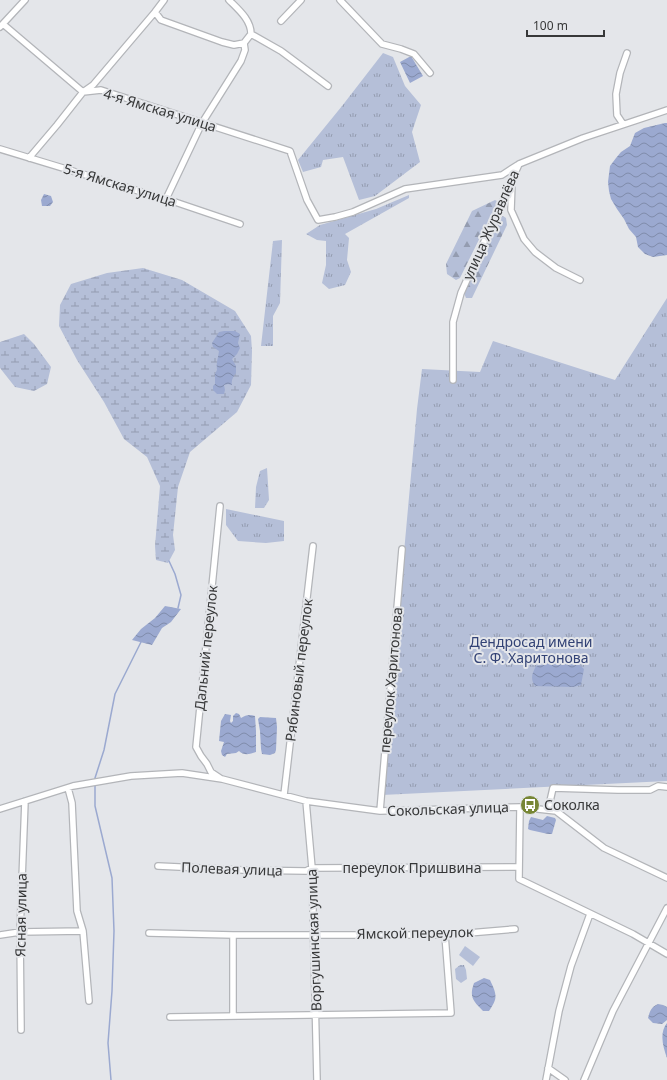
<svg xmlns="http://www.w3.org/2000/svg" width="667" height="1080" font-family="'Noto Sans',sans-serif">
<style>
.grass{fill:url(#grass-tufts)}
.forest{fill:url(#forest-firs)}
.wetland{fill:url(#wetland-marsh)}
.pitch{fill:#b5bfd8}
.water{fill:url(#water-waves)}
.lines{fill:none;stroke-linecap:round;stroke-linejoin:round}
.stream{stroke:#9ba9d0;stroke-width:1.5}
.minor-casing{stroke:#b3b5b9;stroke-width:8}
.minor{stroke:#fff;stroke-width:5.5}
.labels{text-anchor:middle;stroke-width:4;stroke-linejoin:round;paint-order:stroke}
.street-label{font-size:14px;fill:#373839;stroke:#e4e6ea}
.park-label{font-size:14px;fill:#324275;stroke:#e4e6ea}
.poi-label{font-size:14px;fill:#373839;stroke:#e4e6ea;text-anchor:start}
</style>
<defs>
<pattern id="grass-tufts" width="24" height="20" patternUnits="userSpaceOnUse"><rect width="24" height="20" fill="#b5bfd8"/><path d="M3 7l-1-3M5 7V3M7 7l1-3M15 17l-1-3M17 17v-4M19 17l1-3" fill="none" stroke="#949cb0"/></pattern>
<pattern id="forest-firs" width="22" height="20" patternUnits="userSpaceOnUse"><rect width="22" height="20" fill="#b5bfd8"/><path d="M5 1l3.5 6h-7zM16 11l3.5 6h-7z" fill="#949cb0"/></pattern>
<pattern id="wetland-marsh" width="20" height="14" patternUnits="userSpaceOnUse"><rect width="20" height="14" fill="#b5bfd8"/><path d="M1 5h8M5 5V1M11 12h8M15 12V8" fill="none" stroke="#949cb0"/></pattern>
<pattern id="water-waves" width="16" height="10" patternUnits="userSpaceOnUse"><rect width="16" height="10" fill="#9ba9d0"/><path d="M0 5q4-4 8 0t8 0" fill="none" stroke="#7f8baa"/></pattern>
</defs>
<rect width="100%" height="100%" fill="#e4e6ea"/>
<path class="grass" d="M383 53 393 57 405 86 421 105 412 132 420 162 375 196 359 200 343 157 323 160 321 167 303 172 298 160 342 106Z
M409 195V198L345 234 349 238 347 260 351 272 345 285 329 289 322 283 326 265V241L317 240 306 234 320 225 376 209Z
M282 240 280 303 273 316V346H261L273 241Z
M667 298V781L382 795 417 409 422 369 480 372 493 341 615 380Z
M267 468 269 500 264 508H255L256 487 260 471Z
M226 509 284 521V541L266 543 238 541 226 525Z
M460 965H464L466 970 467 979 461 983 456 979 455 969Z"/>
<path class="forest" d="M495 200 497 201 496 205 460 278 456 280 447 274 446 264 472 211Z
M503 216 506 218 507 225 472 298H466L464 293 498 220Z"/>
<path class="wetland" d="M143 268 182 280 235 311 251 336 252 351 251 385 237 412 190 452 178 487 173 535 175 550 168 563 156 560 155 546 160 486 147 457 124 439 104 402 77 360 59 326 60 305 71 284 107 273Z
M24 334 34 344 51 367 47 384 34 391 15 387 0 368V342Z"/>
<path class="pitch" d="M465 946 480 957 473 966 459 955Z"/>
<path class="water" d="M411 56 423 76 410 83 400 62Z
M665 123H667V255L653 257 645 254 638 247 636 237 629 229 624 219 617 209 611 199 609 191 608 182 610 166 616 158 621 152 630 146 635 133 644 128Z
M44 194 51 196 53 202 50 206H42L41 200Z
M224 331H235L240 334 238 343 240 348 237 354 232 359 236 366V373C233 377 231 380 232 385L228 384 224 385 225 390 224 394H217L213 390V386L215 384V374L217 370C216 363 218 359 219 351L213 347 212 343 219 332Z
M165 606 181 609 171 622 162 628 152 645 132 640 141 629 155 618Z
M576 662 584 669 581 685 573 687 535 686C530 678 532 674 536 666L546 664Z
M236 713 239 714 241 718C246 715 249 714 255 716L256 731V752C250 754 244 756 239 751L236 753 227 754 225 757 222 755 221 751 224 742 219 741 221 721 225 714 231 715 230 721 231 723 233 721V716Z
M260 717 276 718 277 727 276 750 275 753 270 755 262 754 261 749 260 731 258 719Z
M547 816 555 818 556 820 552 834H548L530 830 528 829 529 821 531 817 543 820Z
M484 978 490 980C497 995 498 998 489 1011H483C473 1001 469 997 474 983Z
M658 1004 663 1005 667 1007V1020L662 1024 653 1023 648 1018C650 1011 651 1007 658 1004Z
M667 1023V1058C663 1047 659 1033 667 1023Z"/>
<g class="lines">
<path class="stream" d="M169 561 175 574 181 595 178 608
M111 1080 108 1043 112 991 114 931 112 878 95 806V778L104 750 115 694 141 642"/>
<defs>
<path id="minor" d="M229 0C239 10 251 20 251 34
M340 0 382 44 401 49 414 54 430 73
M155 12 161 20 222 42 234 45 244 43
M281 21 301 0
M3 24 83 92 101 90 290 151 307 200 318 220 335 217 353 212 405 189 502 175 519 164
M0 27 25 0
M251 34 281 51 328 86
M623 124 617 115 616 94 620 73 627 53
M0 149 175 202 240 224
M29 158 57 125 83 92 93 85 155 12 164 0
M512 182 511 210 524 239 535 252 556 268 580 280
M166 199 202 123 241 61 245 50 244 43 251 34
M453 380V322L461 293 519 164 583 138 667 110
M220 778 211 772 207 764 201 756 196 747 220 506
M68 788 72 803 77 911 83 931 89 1001
M284 795 313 546
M306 801 312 868 317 1080
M520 807 519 879 633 934 667 954
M0 809 73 786 131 776 182 773 222 779 306 801 380 811 520 807 556 811 604 848 667 878
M548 810 553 788 618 790H650L658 786 667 787
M380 811 402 549
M158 866 243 870 306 871 312 868 519 867
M149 933 233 935H445L515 929
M0 935 20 932 83 931
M233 1015V935
M170 1017 451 1013 445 935
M21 1030 20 932 25 801
M548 1068 565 1080
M546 1080 559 1011 571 966 590 914
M584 1080 613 1011 667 908"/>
</defs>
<use href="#minor" class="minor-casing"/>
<use href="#minor" class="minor"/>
</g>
<defs>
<symbol id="bus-disc" viewBox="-11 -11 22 22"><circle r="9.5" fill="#778635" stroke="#e4e6ea"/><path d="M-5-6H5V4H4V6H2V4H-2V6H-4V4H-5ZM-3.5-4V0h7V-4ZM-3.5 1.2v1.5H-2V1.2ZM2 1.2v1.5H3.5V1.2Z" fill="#fff"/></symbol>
</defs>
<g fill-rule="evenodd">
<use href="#bus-disc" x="519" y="794" width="22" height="22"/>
</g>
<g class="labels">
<g class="street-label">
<text transform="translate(160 110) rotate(17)" y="5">4-я Ямская улица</text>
<text transform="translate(120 185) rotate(17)" y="5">5-я Ямская улица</text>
<text transform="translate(491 225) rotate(-66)" y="5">улица Журавлёва</text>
<text transform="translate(206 648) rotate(-84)" y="5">Дальний переулок</text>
<text transform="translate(299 670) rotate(-83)" y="5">Рябиновый переулок</text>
<text transform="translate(391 680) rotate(-85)" y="5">переулок Харитонова</text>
<text transform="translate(448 809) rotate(-2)" y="5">Сокольская улица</text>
<text x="412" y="873">переулок Пришвина</text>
<text transform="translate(232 869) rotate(2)" y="5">Полевая улица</text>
<text transform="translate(21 915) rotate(-89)" y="5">Ясная улица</text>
<text transform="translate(415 933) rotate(-1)" y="5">Ямской переулок</text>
<text transform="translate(314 940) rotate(-92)" y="5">Воргушинская улица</text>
</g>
<g class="park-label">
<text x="531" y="647">Дендросад имени<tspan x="531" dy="16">С. Ф. Харитонова</tspan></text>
</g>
<g class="poi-label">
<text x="544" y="810">Соколка</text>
</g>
</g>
<path d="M527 30v6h77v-6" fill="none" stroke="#373839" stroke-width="2"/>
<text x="533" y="30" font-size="12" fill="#373839" stroke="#e4e6ea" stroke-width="3" paint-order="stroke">100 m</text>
</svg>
